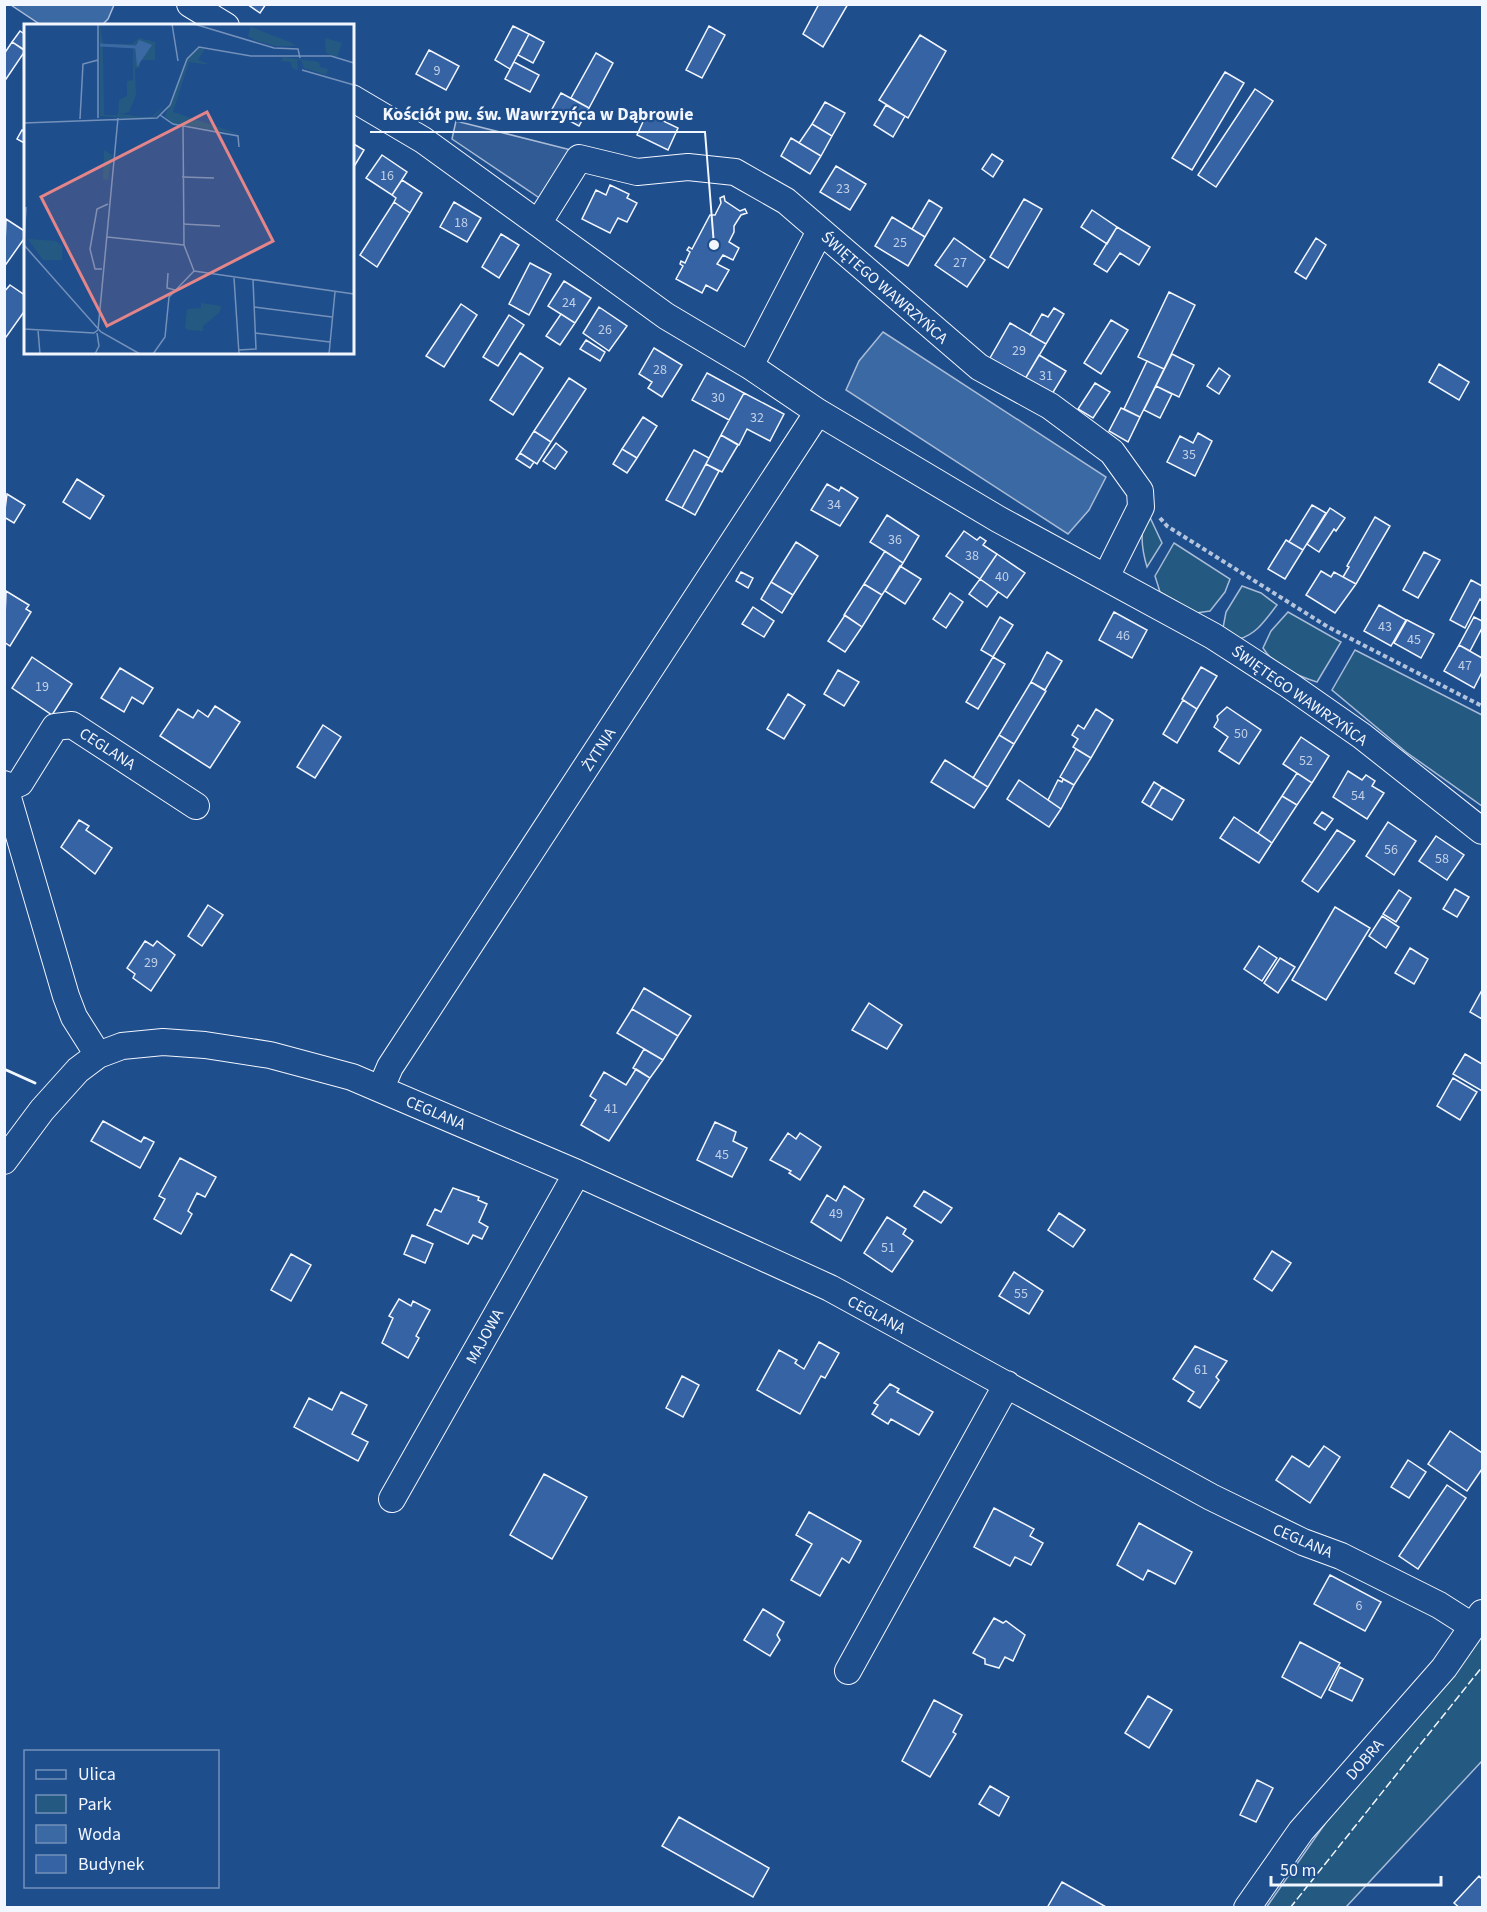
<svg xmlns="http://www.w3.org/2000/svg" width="1487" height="1912" font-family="'Source Sans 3',sans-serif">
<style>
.green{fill:#245a82;stroke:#a8bbd7;stroke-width:1.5}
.parking{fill:#305b95;stroke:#a8bbd7;stroke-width:1.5}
.water{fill:#3b69a3;stroke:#a8bbd7;stroke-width:1.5}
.building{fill:#3563a3;stroke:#f2f6ff;stroke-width:1.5}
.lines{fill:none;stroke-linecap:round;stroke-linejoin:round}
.minor-casing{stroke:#f2f6ff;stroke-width:28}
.path{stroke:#b3c4dc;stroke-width:4;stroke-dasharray:4.5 3;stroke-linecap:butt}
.minor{stroke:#1f4e8c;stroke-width:26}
.fence{stroke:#f2f6ff;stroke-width:1.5;stroke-dasharray:8 3;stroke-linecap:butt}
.wall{stroke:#f2f6ff;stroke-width:3}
.labels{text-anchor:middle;stroke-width:4.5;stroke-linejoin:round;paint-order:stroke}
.number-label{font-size:14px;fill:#c3d1e8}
.street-label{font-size:16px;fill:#f2f6ff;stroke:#1f4e8c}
.inset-river{fill:none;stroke:#3b69a3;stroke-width:3}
.inset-road{fill:none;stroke:#7391ba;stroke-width:1.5}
.view{fill:#e38589;fill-opacity:0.15;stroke:#e38589;stroke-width:3}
.inset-edge{fill:none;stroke:#f2f6ff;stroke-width:3}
.leader{fill:none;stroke:#f2f6ff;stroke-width:2}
.callout-dot{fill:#f2f6ff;stroke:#1f4e8c;stroke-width:2}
.callout-label{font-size:18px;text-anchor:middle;font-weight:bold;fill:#f2f6ff;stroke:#1f4e8c;stroke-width:4.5;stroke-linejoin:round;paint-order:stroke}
</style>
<rect width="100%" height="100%" fill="#1f4e8c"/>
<path class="green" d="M1147 511 1162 543 1147 567C1141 547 1140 531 1147 511Z
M1174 543 1230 579 1225 592 1210 611 1196 613 1160 592 1155 576Z
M1242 586 1261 593 1277 605C1266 619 1257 634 1239 639L1223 628 1226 612Z
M1288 612 1341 642 1317 682C1298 676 1274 666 1263 648L1271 631Z
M1355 650 1482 715V806L1406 752 1332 690Z
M1482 1634V1761L1346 1907 1266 1908 1329 1818Z"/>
<path class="parking" d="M456 121 571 150 541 199 452 139Z"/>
<path class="water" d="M11 5H114L108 19 101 26 41 25Z
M883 332 1106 477 1089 510 1068 534 846 390 859 361Z"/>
<path class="building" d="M247 4H266L260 13Z
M819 4H848L823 47 803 34Z
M513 26 529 34 510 69 495 60Z
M709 26 725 35 702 78 686 70Z
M20 31 26 35V51L12 42Z
M529 34 544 42 533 63 518 55Z
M920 35 946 51 908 118 879 100Z
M12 42 25 51 4 82V54Z
M429 50 459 66 446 90 416 74Z
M596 53 613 63 589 108 571 98Z
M514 62 539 75 530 92 505 79Z
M1225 72 1244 83 1192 170 1172 158Z
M1255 89 1273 101 1216 187 1198 175Z
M561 93 589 108 579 126 551 111Z
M825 102 845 113 832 136 812 124Z
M886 105 905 116 893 137 874 125Z
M647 113 678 128 668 150 637 135Z
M812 124 832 136 821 156 799 143Z
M22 130 26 132V144L17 139Z
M791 138 821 156 810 174 781 156Z
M352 143 364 150 352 170Z
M992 154 1003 161 993 177 982 169Z
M382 155 407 172 392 195 366 178Z
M836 166 866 184 850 210 820 192Z
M402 180 422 193 410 213 394 202 396 198 392 195Z
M610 185 629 194 627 198 637 203 627 222 618 218 610 233 582 219 596 190 606 195Z
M724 196 725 201 740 211 745 209 747 213 741 215 734 226V232L729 242 739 248 733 260 723 255 717 264 729 270 717 291 706 285 702 293 676 279 683 266 680 264 681 261 685 263 690 252 687 250 689 247 692 249 710 215H715L721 203 720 198Z
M1024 199 1042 209 1008 268 990 257Z
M929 200 942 208 925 237 912 229Z
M394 202 410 213 377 267 360 255Z
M454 202 481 218 467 242 440 227Z
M1092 210 1117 227 1107 244 1081 227Z
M892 217 925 237 908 266 875 246Z
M6 219 26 232V236L4 267Z
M1117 227 1150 247 1139 265 1120 253 1107 272 1094 264Z
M501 234 519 245 499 278 482 267Z
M954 238 985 260 967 287 935 265Z
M1316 238 1326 245 1306 279 1295 272Z
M530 263 551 274 529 315 509 304Z
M564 281 591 298 575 323 548 306Z
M10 285 26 296V309L4 340V292Z
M1169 292 1195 305 1164 369 1138 357Z
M461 304 477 315 444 367 426 356Z
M599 307 627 326 609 351 583 333Z
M1054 308 1064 314 1046 344 1030 335 1042 314 1048 317Z
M561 314 575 323 560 345 546 336Z
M509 315 524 325 498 366 483 357Z
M1111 320 1128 330 1101 374 1084 363Z
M1010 323 1046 344 1025 379 990 358Z
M586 340 605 352 600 361 580 349Z
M654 348 682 365 662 397 648 388 652 382 639 374Z
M520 353 543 368 513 415 490 400Z
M1172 354 1194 365 1179 397 1156 386Z
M1039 355 1066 371 1052 394 1025 379Z
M1147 361 1164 369 1140 417 1124 409Z
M1439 364 1469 382 1459 400 1429 382Z
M1219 368 1230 376 1219 394 1207 386Z
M707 373 744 393 729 420 692 400Z
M569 378 586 389 551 442 534 431Z
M1095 383 1110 392 1093 418 1078 409Z
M1156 386 1172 394 1160 418 1144 410Z
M744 393 784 414 770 441 747 429 739 445 721 435Z
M1121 408 1140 417 1128 442 1109 431Z
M643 417 657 426 637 458 622 449Z
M534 431 551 442 537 464 520 453Z
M1198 433 1212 441 1195 476 1167 462 1180 436 1193 443Z
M721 435 738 445 722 472 706 464Z
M556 443 567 452 555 469 543 461Z
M622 449 637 458 627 473 613 464Z
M694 450 709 458 682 508 666 500Z
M520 453 534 462 530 468 516 459Z
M706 464 719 471 695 515 682 508Z
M77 479 104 496 90 519 63 502Z
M827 484 839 491 841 487 858 498 840 526 811 510Z
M7 494 25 505 14 523 4 517Z
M1312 505 1326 513 1303 550 1289 542Z
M1330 508 1345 518 1336 531 1334 529 1319 552 1307 544Z
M887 515 919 536 903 563 870 542Z
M1375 517 1390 526 1356 584 1343 577 1349 567 1347 566Z
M964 531 977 540 980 537 986 541 983 545 997 554 980 579 946 556Z
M1286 540 1303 550 1285 579 1268 569Z
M796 542 818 556 793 595 771 582Z
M885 551 903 563 882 595 864 584Z
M1424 552 1440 560 1418 598 1403 590Z
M997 554 1025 573 1007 598 980 579Z
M900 566 921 579 905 604 885 591Z
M1321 571 1331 577 1334 572 1356 584 1335 613 1306 595Z
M741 572 753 578 748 588 736 581Z
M980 579 998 592 987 607 969 594Z
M1471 580 1482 586V600L1480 599 1465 628 1450 620Z
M771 582 793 595 782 613 761 599Z
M864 584 882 595 862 627 844 615Z
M6 591 29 605 26 609 31 612 10 646 4 642Z
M950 593 963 602 946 628 933 619Z
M1379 605 1406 620 1391 646 1364 631Z
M753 607 774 621 764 637 742 624Z
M1114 612 1147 630 1132 658 1099 640Z
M845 615 862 627 845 652 828 641Z
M1000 617 1013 625 993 657 981 650Z
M1474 617 1482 621V628L1470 651 1459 645Z
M1407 620 1434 634 1421 658 1394 643Z
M1459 645 1482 658V672L1474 688 1444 671Z
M1047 652 1062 661 1045 690 1031 682Z
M32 657 72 684 52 715 12 688Z
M993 657 1005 664 978 709 966 702Z
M1201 667 1217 676 1197 709 1182 699Z
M120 668 153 688 143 704 132 697 124 712 101 698Z
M838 670 859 682 844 706 824 694Z
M1031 682 1046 691 1014 744 999 735Z
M788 694 805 705 784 739 767 729Z
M1183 700 1197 709 1177 743 1163 734Z
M215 706 240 722 210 768 160 736 178 709 193 718 198 710 208 717Z
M1227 707 1261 730 1239 764 1219 751 1228 737 1214 727 1218 720 1217 716Z
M1096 709 1113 720 1091 758 1073 747 1078 739 1072 735 1078 725 1084 729Z
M323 725 341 737 315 778 297 767Z
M999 735 1014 744 988 787 973 778Z
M1301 737 1329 756 1312 783 1283 764Z
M1076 749 1091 758 1074 785 1060 777Z
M945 760 988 787 974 808 931 782Z
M1348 771 1362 780 1366 775 1375 781 1372 786 1384 793 1367 819 1333 797Z
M1297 773 1312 783 1297 805 1282 796Z
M1063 779 1074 785 1061 809 1048 800 1058 780 1062 782Z
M1019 780 1061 809 1049 827 1007 799Z
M1154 782 1162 787 1150 807 1142 802Z
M1162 787 1184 800 1172 820 1150 807Z
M1282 796 1297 805 1272 843 1258 833Z
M1322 812 1333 819 1325 830 1314 823Z
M1234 817 1272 843 1259 863 1220 838Z
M79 820 89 826 86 830 112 848 95 874 61 847Z
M1388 822 1416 841 1394 875 1366 856Z
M1337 830 1355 841 1318 892 1302 881Z
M1436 836 1464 855 1447 880 1419 861Z
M1455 889 1469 897 1457 917 1443 909Z
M1399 890 1411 898 1396 922 1383 914Z
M208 905 223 915 202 946 188 936Z
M1335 907 1370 928 1326 1000 1292 980Z
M1382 916 1399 927 1386 948 1369 936Z
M145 941 153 946 157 941 175 955 151 991 133 978 135 974 127 968Z
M1259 946 1277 958 1262 981 1244 969Z
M1410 948 1428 959 1414 984 1395 973Z
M1280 958 1295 967 1278 993 1264 983Z
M644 988 691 1016 678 1036 632 1009Z
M1482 990V1019L1470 1012Z
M869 1003 902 1025 887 1049 852 1030Z
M632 1009 678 1036 663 1060 617 1033Z
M644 1049 663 1060 650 1078 633 1068Z
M1465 1054 1482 1064V1091L1453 1074Z
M636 1069 650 1078 609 1141 581 1125 596 1100 590 1096 604 1072 626 1085Z
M1453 1078 1477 1092 1460 1120 1437 1106Z
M103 1121 141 1142 144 1137 154 1142 140 1168 91 1141Z
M715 1122 736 1132 733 1141 747 1148 732 1177 697 1160Z
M788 1133 796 1139 800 1133 821 1147 800 1180 789 1173 791 1171 770 1160Z
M180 1158 216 1177 205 1197 197 1193 188 1211 192 1214 181 1234 154 1219 165 1199 159 1196Z
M844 1186 864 1199 841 1241 811 1222 827 1195 836 1201Z
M453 1188 479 1197 478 1200 487 1204 479 1222 488 1227 482 1239 473 1235 468 1244 427 1225 435 1209 441 1212Z
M924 1191 952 1208 941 1223 914 1206Z
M1059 1213 1085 1230 1073 1247 1048 1230Z
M887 1217 906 1229 903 1234 913 1241 892 1272 864 1253Z
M412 1235 433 1244 425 1263 404 1254Z
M1272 1251 1291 1263 1272 1291 1254 1279Z
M291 1254 311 1265 291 1301 271 1290Z
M1014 1272 1043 1291 1029 1314 999 1296Z
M399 1299 411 1306 413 1301 430 1310 416 1336 419 1338 408 1358 382 1343 393 1318 389 1316Z
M819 1342 839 1353 825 1378 821 1376 800 1414 757 1390 779 1350 797 1360 795 1363 804 1369Z
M1195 1346 1227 1361 1216 1377 1219 1380 1200 1408 1188 1401 1194 1392 1173 1379Z
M682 1376 699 1385 683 1417 666 1408Z
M890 1384 899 1389 897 1392 933 1412 919 1435 891 1419 888 1424 872 1414 878 1405 874 1403Z
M341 1392 367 1405 352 1434 368 1442 358 1461 294 1427 309 1398 332 1410Z
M1450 1431 1482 1453V1469L1467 1491 1428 1464Z
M1324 1446 1340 1457 1310 1503 1276 1480 1292 1456 1309 1467Z
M1408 1460 1426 1472 1409 1498 1391 1487Z
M544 1474 587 1497 552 1559 510 1535Z
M1447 1485 1466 1498 1418 1569 1399 1556Z
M994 1508 1034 1529 1030 1536 1043 1543 1031 1565 1015 1557 1010 1566 974 1547Z
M809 1512 861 1541 849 1563 842 1558 820 1596 791 1580 812 1544 796 1535Z
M1139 1523 1192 1552 1175 1584 1148 1570 1143 1580 1117 1565Z
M1330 1575 1381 1602 1365 1631 1314 1604Z
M763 1609 784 1622 777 1635 780 1640 770 1656 744 1640Z
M994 1618 1003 1623 1006 1621 1025 1635 1013 1661 1005 1657 999 1668 985 1664V1659L973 1653Z
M1300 1642 1340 1663 1321 1698 1282 1677Z
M1340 1667 1363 1679 1352 1701 1329 1690Z
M1148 1696 1172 1710 1149 1748 1125 1733Z
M934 1700 962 1715 953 1732 956 1734 930 1777 902 1761Z
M1257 1780 1273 1788 1256 1822 1240 1815Z
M990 1786 1009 1797 999 1816 979 1804Z
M679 1817 769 1868 753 1897 662 1846Z
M1479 1876 1482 1879V1908H1460L1454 1903Z
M1062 1882 1108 1908H1047Z"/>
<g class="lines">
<defs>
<path id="minor" d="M190 4 226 26
M352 98 423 140 666 316 750 366 818 412 998 519 1213 636 1289 685 1362 736 1482 831
M539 222 579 158 637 172 688 167 735 172 786 201 979 367 1050 406 1112 452 1140 491 1141 507 1106 577
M750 366 820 231
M4 784 66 996 74 1017 98 1055
M6 789 20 783 55 727 72 725 196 806
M381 1088 390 1067 818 412
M4 1161 42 1110 78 1070 98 1055 122 1046 163 1042 205 1045 270 1055 352 1077 577 1173 830 1288 1211 1497 1303 1542 1341 1556 1439 1605 1472 1626
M392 1499 577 1173
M848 1671 1007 1384
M1247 1908 1301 1831 1444 1668 1482 1613"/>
</defs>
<use href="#minor" class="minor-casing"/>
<path class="path" d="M1160 518 1167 526 1328 627 1482 706"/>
<use href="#minor" class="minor"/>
<path class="fence" d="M1290 1908 1482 1667"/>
<path class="wall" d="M4 1069 35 1083"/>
</g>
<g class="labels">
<g class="number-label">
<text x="437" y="75">9</text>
<text x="387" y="180">16</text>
<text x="843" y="193">23</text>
<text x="461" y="227">18</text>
<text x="900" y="247">25</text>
<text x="960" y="267">27</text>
<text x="569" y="307">24</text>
<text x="605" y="334">26</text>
<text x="1019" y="355">29</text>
<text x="660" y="374">28</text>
<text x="1046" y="380">31</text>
<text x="718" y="402">30</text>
<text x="757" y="422">32</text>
<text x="1189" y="459">35</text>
<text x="834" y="509">34</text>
<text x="895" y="544">36</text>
<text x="972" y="560">38</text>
<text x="1002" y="581">40</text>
<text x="1385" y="631">43</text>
<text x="1123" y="640">46</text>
<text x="1414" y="644">45</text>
<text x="1465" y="670">47</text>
<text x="42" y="691">19</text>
<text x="1241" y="738">50</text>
<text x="1306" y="765">52</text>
<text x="1358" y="800">54</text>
<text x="1391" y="854">56</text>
<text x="1442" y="863">58</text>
<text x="151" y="967">29</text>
<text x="611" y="1113">41</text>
<text x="722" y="1159">45</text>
<text x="836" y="1218">49</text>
<text x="888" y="1252">51</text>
<text x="1021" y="1298">55</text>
<text x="1201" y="1374">61</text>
<text x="1359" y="1610">6</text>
</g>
<g class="street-label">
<text transform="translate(885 287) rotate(41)" y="6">ŚWIĘTEGO WAWRZYŃCA</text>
<text transform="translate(1300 695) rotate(35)" y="6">ŚWIĘTEGO WAWRZYŃCA</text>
<text transform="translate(108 748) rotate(33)" y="6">CEGLANA</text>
<text transform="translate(598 749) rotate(-57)" y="6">ŻYTNIA</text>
<text transform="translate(436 1112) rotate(23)" y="6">CEGLANA</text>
<text transform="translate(877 1314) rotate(28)" y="6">CEGLANA</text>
<text transform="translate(484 1336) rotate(-61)" y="6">MAJOWA</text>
<text transform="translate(1303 1540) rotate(23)" y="6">CEGLANA</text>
<text transform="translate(1364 1759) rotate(-49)" y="6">DOBRA</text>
</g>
</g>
<g transform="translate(24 24)">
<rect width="330" height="330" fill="#1f4e8c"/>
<path d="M76 0 79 20H108L115 14 131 18V36H116V43L111 45 112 71 105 88 97 90 126 94 140 82 132 92 125 94 116 95 76 92ZM113 18 127 22 113 42 111 27ZM79 22 109 24V56L103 57V72L95 76 94 91H80ZM227 3 266 18 272 22H251L233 17 224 12ZM301 14 318 19 313 33 302 29ZM175 24 181 25 174 36 187 41 165 38 149 88 215 110 148 99 141 92 164 34ZM259 33 295 38 296 43 304 45 302 51 280 44 277 36H273L274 46 268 44 267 38 257 37ZM80 126 88 131 84 156 79 155ZM4 215 32 217 38 222V236H19ZM177 279 197 282 196 288 179 302V307L165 306 161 304 163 285 177 284Z" fill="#245a82" fill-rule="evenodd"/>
<path d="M115 16 128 21 113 43 111 23Z" fill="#3b69a3"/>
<path class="inset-river" d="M76 21 112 23"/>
<path class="inset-road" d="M148 0 154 37M170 0 250 24 274 25 276 34M278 46 330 61M136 91 149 100 214 112 215 123M74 94V0M56 95 59 40 74 36M0 99 133 94 146 81 163 35 175 23 227 32H307L330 39M159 102 160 221 170 247M158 153 190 154M159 200 196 202M83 213 160 221M0 219 2 183M0 221 77 308 116 330M0 230V305M78 245H71L66 225 73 185 84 180M170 247 330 270M144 249 143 264 151 266M210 254 215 330M230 283 308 293M0 305 70 309 74 306M14 306 16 330M74 306 94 94M231 309 306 318M214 326 232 325 229 256M71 330 75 322 73 309M129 330 141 313 145 273 170 247M305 330 311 268"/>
<path class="view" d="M183 88 249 217 83 302 17 173Z"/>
<rect width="330" height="330" class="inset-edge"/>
</g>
<path class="leader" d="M714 245L705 132H370"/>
<circle class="callout-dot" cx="714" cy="245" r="6"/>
<g class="callout-label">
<text x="538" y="120">Kościół pw. św. Wawrzyńca w Dąbrowie</text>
</g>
<rect width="1487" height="1912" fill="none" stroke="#f2f6ff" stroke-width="12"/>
<rect x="24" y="1750" width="195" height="138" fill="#1f4e8c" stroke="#7391ba" stroke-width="1.5"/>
<rect x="36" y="1770" width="30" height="9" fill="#1f4e8c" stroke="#7391ba" stroke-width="1.5"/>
<text x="78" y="1780" font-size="18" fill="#f2f6ff">Ulica</text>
<rect x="36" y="1795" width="30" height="18" fill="#245a82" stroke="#7391ba" stroke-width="1.5"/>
<text x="78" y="1810" font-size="18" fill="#f2f6ff">Park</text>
<rect x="36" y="1825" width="30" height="18" fill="#3b69a3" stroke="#7391ba" stroke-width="1.5"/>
<text x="78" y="1840" font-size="18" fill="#f2f6ff">Woda</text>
<rect x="36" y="1855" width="30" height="18" fill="#3563a3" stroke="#7391ba" stroke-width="1.5"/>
<text x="78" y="1870" font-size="18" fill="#f2f6ff">Budynek</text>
<path d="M1271 1876v9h170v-9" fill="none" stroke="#f2f6ff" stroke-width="3"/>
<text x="1280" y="1876" font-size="18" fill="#f2f6ff" stroke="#1f4e8c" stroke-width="4.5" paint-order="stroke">50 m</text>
</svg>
